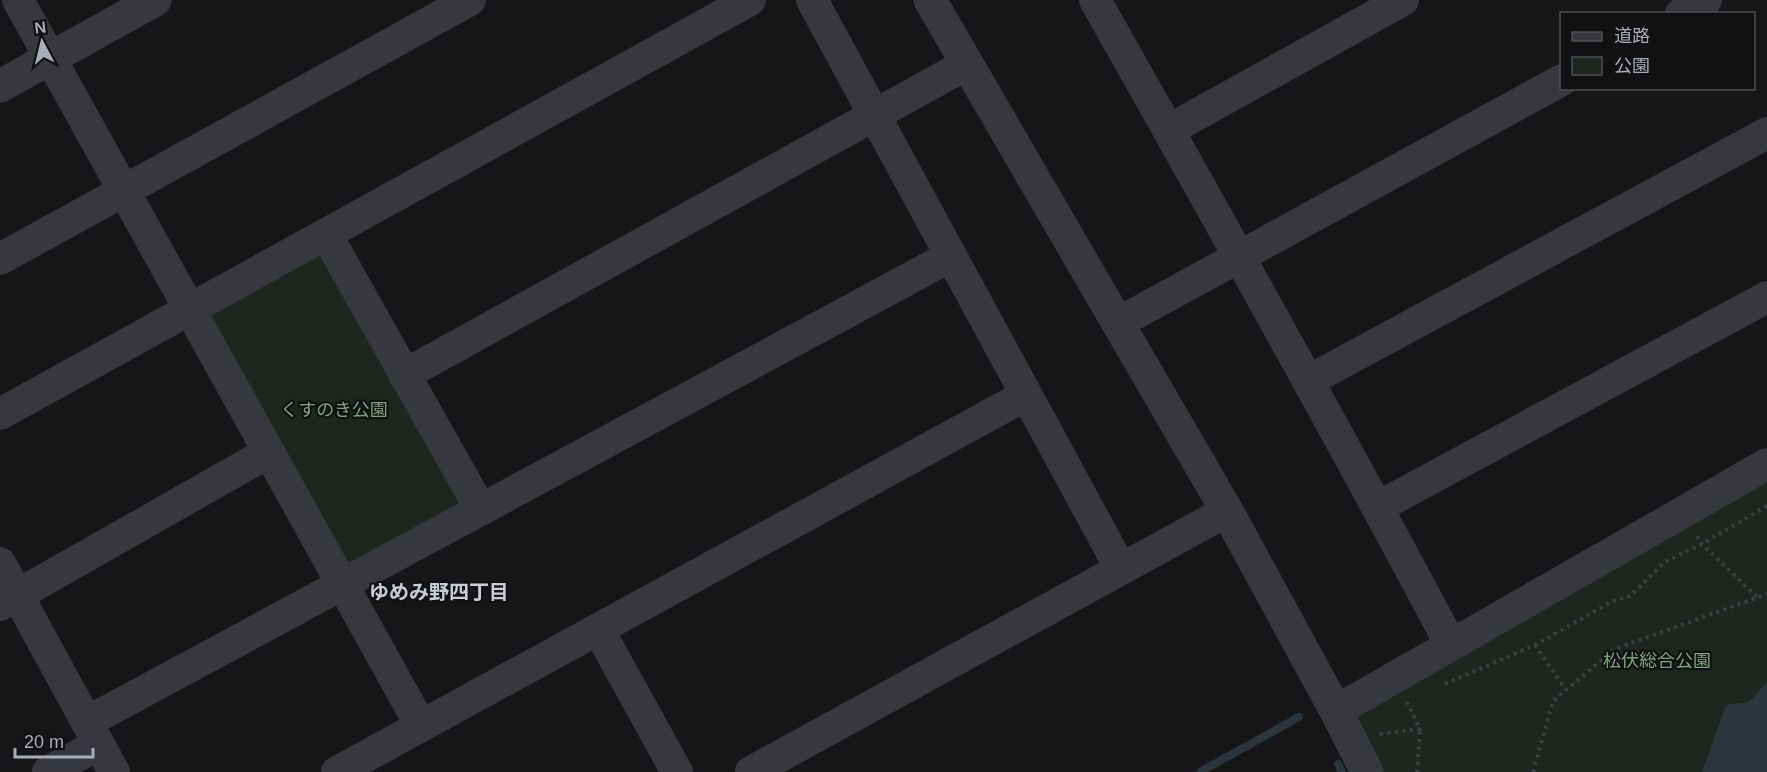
<svg xmlns="http://www.w3.org/2000/svg" width="1767" height="772" font-family="Helvetica,'Noto Sans JP',sans-serif">
<style>
.green{fill:#1e261f}
.water{fill:#2c353c}
.lines{fill:none;stroke-linecap:round;stroke-linejoin:round}
.stream{stroke:#2c353c;stroke-width:8}
.path{stroke:#3d3f44;stroke-width:4;stroke-dasharray:3 4.5;stroke-linecap:butt}
.minor{stroke:#37383d;stroke-width:32}
.tertiary{stroke:#37383d;stroke-width:33}
.labels{text-anchor:middle;stroke-width:4.5;stroke-linejoin:round;paint-order:stroke}
.park-label{font-size:18px;fill:#7fa381;stroke:#111113}
.neighbourhood-label{font-size:20px;font-weight:bold;fill:#c9ccd4;stroke:#111113}
</style>
<rect width="100%" height="100%" fill="#161618"/>
<path class="green" d="M321 248 466 504 346 571 202 315Z
M1767 473V772H1370L1343 715Z"/>
<path class="water" d="M1767 682V772H1702L1726 705 1749 702Z"/>
<g class="lines">
<path class="stream" d="M1338 764 1342 772
M1200 772 1299 717"/>
<path class="path" d="M1697 536 1702 544 1757 597
M1535 645 1566 690
M1445 684 1535 645 1613 601 1630 596 1665 562 1702 544 1767 506
M1380 734 1420 729 1407 702
M1417 772 1420 729
M1533 772 1553 701 1615 649 1767 594"/>
<path class="minor" d="M18 0 421 726
M812 0 1121 569
M1095 0C1216 214 1336 428 1451 645
M1681 14 1706 0
M1169 130 1403 0
M326 234 481 510
M0 259 470 0
M1118 323 1562 80
M404 375 967 64
M1308 381 1767 133
M0 414 750 0
M1378 507 1767 297
M0 563 114 772
M0 605 269 452
M598 629 677 772
M1336 711 1767 464
M87 722 951 256
M48 772 99 744
M337 772 1026 395
M751 772 1227 511"/>
<path class="tertiary" d="M930 0 1227 511 1336 711 1367 772
M0 86 155 0"/>
</g>
<g class="labels">
<g class="park-label">
<text x="334" y="416">くすのき公園</text>
<text x="1657" y="667">松伏総合公園</text>
</g>
<g class="neighbourhood-label">
<text x="439" y="599">ゆめみ野四丁目</text>
</g>
</g>
<rect x="1560" y="12" width="195" height="78" fill="#111113" stroke="#4d4f55" stroke-width="1.5"/>
<rect x="1572" y="32" width="30" height="9" fill="#37383d" stroke="#4d4f55" stroke-width="1.5"/>
<text x="1614" y="42" font-size="18" fill="#a8adb8">道路</text>
<rect x="1572" y="57" width="30" height="18" fill="#1e261f" stroke="#4d4f55" stroke-width="1.5"/>
<text x="1614" y="72" font-size="18" fill="#a8adb8">公園</text>
<g transform="translate(42 42) rotate(353)" stroke="#111113" stroke-width="4.5" paint-order="stroke">
<path d="M0-4.5L10 22L0 15L-10 22Z" fill="#a8adb8"/>
<text y="-9" font-size="16" font-weight="bold" text-anchor="middle" fill="#a8adb8">N</text>
</g>
<path d="M15 748v9h78v-9" fill="none" stroke="#a8adb8" stroke-width="3"/>
<text x="24" y="748" font-size="18" fill="#a8adb8" stroke="#111113" stroke-width="4.5" paint-order="stroke">20 m</text>
</svg>
